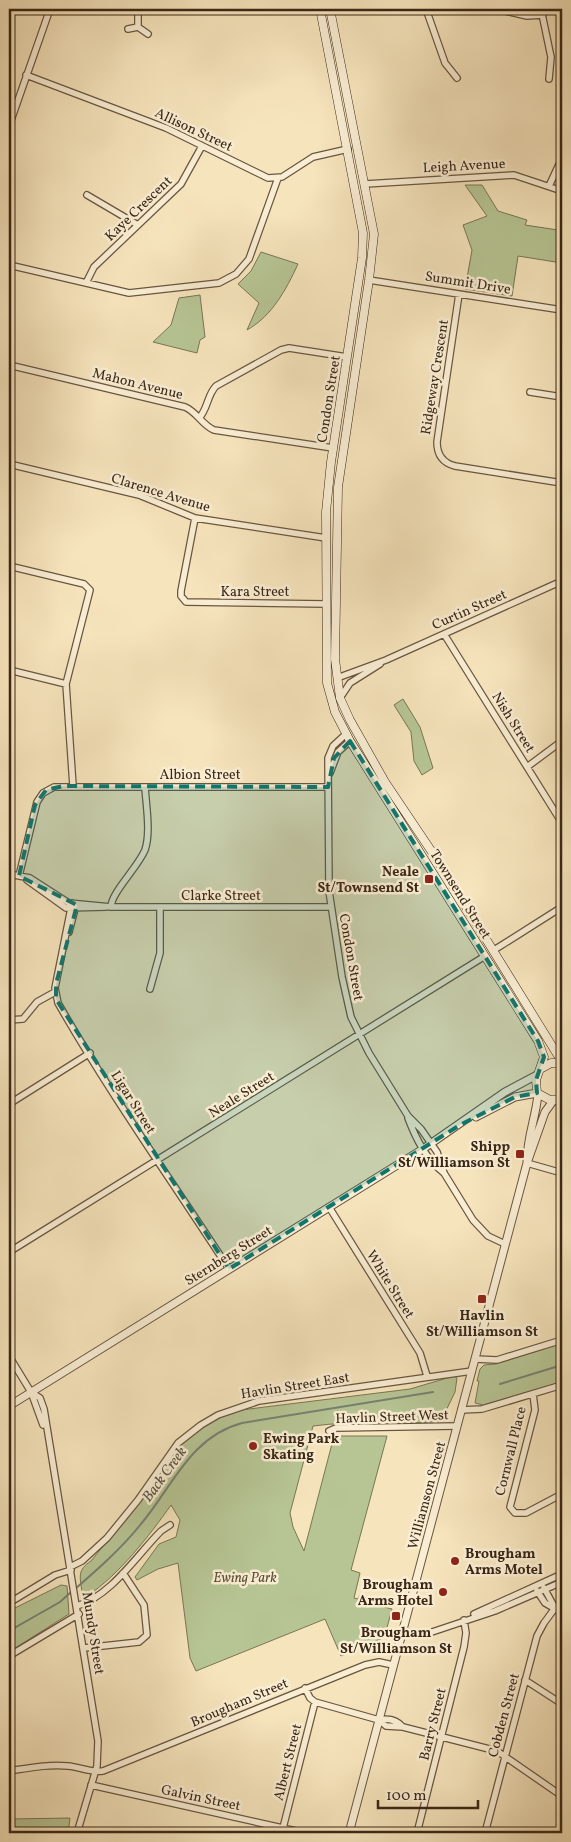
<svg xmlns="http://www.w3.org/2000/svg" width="571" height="1842" font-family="Vollkorn,serif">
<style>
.green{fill:#b7c594;stroke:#787655}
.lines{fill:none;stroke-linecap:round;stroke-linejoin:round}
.stream{stroke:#758274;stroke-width:2}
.minor-casing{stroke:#695640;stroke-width:8}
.tertiary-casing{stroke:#695640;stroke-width:9}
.secondary-casing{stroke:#3a2716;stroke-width:9}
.minor{stroke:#f9edd3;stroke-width:5.5}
.tertiary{stroke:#f9edd3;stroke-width:7}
.secondary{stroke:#f9edd3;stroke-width:8}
.marked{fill:#0f766e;fill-opacity:0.2;stroke:#0f766e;stroke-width:4;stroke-dasharray:10 6;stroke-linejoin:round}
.poi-dot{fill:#8f2418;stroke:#f9edd3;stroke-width:2}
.labels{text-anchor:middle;stroke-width:5;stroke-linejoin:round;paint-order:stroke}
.street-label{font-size:14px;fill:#3a2716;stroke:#f9edd3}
.poi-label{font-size:14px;font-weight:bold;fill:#3a2716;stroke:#f9edd3;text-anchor:end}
.park-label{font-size:14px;font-style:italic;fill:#594e36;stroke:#f9edd3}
.water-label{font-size:15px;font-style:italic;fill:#585445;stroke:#f9edd3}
</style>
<rect width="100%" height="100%" fill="#f6e4bc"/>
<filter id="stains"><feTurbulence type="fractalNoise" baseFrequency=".004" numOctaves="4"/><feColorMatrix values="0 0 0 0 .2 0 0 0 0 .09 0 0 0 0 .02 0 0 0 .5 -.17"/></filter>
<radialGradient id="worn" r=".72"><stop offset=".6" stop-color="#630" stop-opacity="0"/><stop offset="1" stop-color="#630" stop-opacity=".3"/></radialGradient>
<path class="green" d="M465 185H482L498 211 527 220 525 225 558 230 562 241V263L518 256 512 296 465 289 472 250 463 225 487 216Z
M261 252 298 264C286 290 272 316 247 330L259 303 238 284 251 271Z
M200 295 205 337 200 340 197 353 153 342 171 325 179 298Z
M403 699 420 727 433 768 422 775 414 761 411 732 394 705Z
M562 1343V1382L483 1405 475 1403 479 1381H477L480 1369 484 1365 496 1364Z
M454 1376 457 1378 455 1392 441 1421C399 1426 355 1420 313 1426L290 1513 293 1527 304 1551 334 1436H387L351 1570 360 1573 354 1598 358 1599 360 1595 385 1602 384 1607 392 1609 385 1635 381 1639 341 1656 325 1619 196 1671 190 1658 178 1563 158 1569 137 1580 135 1577 159 1544 176 1537 180 1520 171 1505C150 1535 118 1576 87 1596L82 1592C80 1577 77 1570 91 1561L136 1506 180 1444 211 1420 241 1410 410 1389Z
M61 1585 67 1586 69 1614 9 1652V1611Z
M70 1818 69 1826 65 1833H9V1819Z"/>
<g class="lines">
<path class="stream" d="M500 1384 562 1365
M75 1589C98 1569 122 1548 141 1524 173 1486 190 1437 242 1423L433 1392
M9 1631 60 1602 71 1592"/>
<defs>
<path id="minor" d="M138 9V27
M426 9 445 63 457 78
M496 9 527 16 543 15
M541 9 551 57 549 79
M128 29 138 27 148 34
M26 75 166 128 268 178 282 177 313 157 348 149
M9 126 50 9
M365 184 514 175 562 191
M549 186 562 158
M87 195 138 225
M9 265 129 293 219 283 236 274 249 259 278 178
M369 280 562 310
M86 283 94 267 181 184 202 146
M459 294 437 442C437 455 443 463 455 466L562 483
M9 365 185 407C197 412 202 425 214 430L333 448
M530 392 562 397
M199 418C208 409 207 395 216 386L281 350 289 348 347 357
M9 464 139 495 195 518 326 538
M195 518 181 591V596L186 602 326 604
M9 566 84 584 90 590 66 684 73 786
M444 634 562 823
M9 670 66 684
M337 678 386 660 562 581
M340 698 350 683 380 664
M346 734 333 746 328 758 329 891 342 977 351 1017 369 1053 408 1116 421 1129 437 1152 444 1173 473 1220 488 1236 505 1244
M527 767 562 741
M330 773 338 752 350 741
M9 874 30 878 69 903 111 907H331
M19 876 37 802 43 793 54 787H328
M27 880 66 908 106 907
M72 903 55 988 58 1003C110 1094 172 1181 229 1269
M111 907C111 893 138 867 145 850 151 832 146 805 145 787
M69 932 76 905
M494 950 562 907
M150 989 160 953V907
M9 1020 23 1019 37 1002 55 992
M9 1104 90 1053
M408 1118C416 1139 426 1159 444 1173
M527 1163 562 1173
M329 1207 420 1353 427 1376
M9 1252 485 956
M9 1356 31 1392 43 1425
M475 1359 497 1360 562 1340
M31 1392 40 1398 44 1409 98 1741 97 1766 77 1833
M533 1394 535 1410 510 1507 515 1513H526L562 1494
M461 1410 482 1409 562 1385
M329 1431 336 1428 457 1426
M70 1567 82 1561 107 1538 138 1500 178 1443 201 1425 218 1415 259 1401 472 1371
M544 1588 555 1608
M537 1591 545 1603 562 1613
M9 1603 55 1575 71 1570
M77 1606C111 1596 137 1555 161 1531L170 1525
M474 1614 562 1574
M402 1632 426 1634 495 1611 562 1582
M84 1648 139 1642 147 1635 144 1605 123 1573
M9 1656 79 1614
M525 1680 562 1704
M305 1688 310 1698 315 1702 379 1720C388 1718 397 1720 403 1727
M379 1720 386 1726 403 1727 497 1751 562 1796
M9 1771C29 1768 48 1764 68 1766 80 1767 91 1773 103 1771L365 1665 379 1662 393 1665
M91 1785 305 1833
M283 1828 315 1702
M417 1833 464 1647 466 1633 464 1620
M485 1833 537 1636 544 1623 555 1608"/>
<path id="tertiary" d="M476 1117 515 1097 537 1093
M527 1161C527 1137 536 1117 538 1094
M9 1406 423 1149 505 1092 537 1075
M349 1833 527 1163 545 1112 553 1101"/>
<path id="secondary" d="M320 9 363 233 362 258 331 462 326 512 327 683 335 712 350 741 538 1041 544 1057 536 1080 537 1093 550 1100H562
M330 9 374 234 369 280 338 487 335 659 340 698 350 720 385 782 434 855 562 1062
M542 1068 551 1063H562"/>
</defs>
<use href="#minor" class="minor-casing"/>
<use href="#tertiary" class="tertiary-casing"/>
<use href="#secondary" class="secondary-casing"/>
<use href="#minor" class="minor"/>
<use href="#tertiary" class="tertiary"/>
<use href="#secondary" class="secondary"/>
</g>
<path class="marked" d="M350 741 538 1041 544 1057 536 1080 537 1093 515 1097 460 1125 229 1269 56 999V984L77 905 19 876 35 805 46 790 63 786 328 787 334 758Z"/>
<g class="poi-dot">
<rect x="424" y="874" width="10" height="10" rx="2.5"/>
<rect x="515" y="1149" width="10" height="10" rx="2.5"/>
<rect x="477" y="1294" width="10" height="10" rx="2.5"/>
<circle cx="253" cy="1446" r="5"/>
<circle cx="455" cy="1561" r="5"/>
<circle cx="443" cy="1592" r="5"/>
<rect x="391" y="1611" width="10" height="10" rx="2.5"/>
</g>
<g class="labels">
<g class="street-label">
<text transform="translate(194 129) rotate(25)" y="5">Allison Street</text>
<text transform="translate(464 165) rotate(-3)" y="5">Leigh Avenue</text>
<text transform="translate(138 208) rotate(-44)" y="5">Kaye Crescent</text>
<text transform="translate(468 282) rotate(9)" y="5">Summit Drive</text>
<text transform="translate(434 377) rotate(-81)" y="5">Ridgeway Crescent</text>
<text transform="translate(138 383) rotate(14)" y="5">Mahon Avenue</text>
<text transform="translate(328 399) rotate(-81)" y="5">Condon Street</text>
<text transform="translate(161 492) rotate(17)" y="5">Clarence Avenue</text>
<text x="255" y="596">Kara Street</text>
<text transform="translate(469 609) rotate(-24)" y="5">Curtin Street</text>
<text transform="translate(514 722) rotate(58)" y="5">Nish Street</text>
<text x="200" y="779">Albion Street</text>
<text transform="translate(461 894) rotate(58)" y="5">Townsend Street</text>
<text x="221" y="900">Clarke Street</text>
<text transform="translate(352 957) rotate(80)" y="5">Condon Street</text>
<text transform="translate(241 1094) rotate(-32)" y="5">Neale Street</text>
<text transform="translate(134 1102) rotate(58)" y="5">Ligar Street</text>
<text transform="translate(228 1255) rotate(-32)" y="5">Sternberg Street</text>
<text transform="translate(391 1284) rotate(58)" y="5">White Street</text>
<text transform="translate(295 1385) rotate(-9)" y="5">Havlin Street East</text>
<text transform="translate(392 1416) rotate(-2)" y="5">Havlin Street West</text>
<text transform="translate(510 1451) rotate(-76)" y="5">Cornwall Place</text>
<text transform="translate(426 1495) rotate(-75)" y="5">Williamson Street</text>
<text transform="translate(94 1633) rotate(81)" y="5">Mundy Street</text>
<text transform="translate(239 1702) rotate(-23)" y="5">Brougham Street</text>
<text transform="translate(503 1715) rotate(-75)" y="5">Cobden Street</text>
<text transform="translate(432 1724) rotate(-76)" y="5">Barry Street</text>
<text transform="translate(287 1762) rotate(-76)" y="5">Albert Street</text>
<text transform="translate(201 1797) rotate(12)" y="5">Galvin Street</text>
</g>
<g class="poi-label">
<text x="419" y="876">Neale<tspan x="419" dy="16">St/Townsend St</tspan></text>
<text x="510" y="1151">Shipp<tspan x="510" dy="16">St/Williamson St</tspan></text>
<text x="482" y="1320" text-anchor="middle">Havlin<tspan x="482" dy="16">St/Williamson St</tspan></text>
<text x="263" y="1443" text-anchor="start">Ewing Park<tspan x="263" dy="16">Skating</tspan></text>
<text x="465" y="1558" text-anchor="start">Brougham<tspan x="465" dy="16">Arms Motel</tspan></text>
<text x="433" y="1589">Brougham<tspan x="433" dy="16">Arms Hotel</tspan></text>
<text x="396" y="1637" text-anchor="middle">Brougham<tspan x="396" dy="16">St/Williamson St</tspan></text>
</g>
<g class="park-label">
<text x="245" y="1582">Ewing Park</text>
</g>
<g class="water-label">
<text transform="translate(164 1474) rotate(-54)" y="5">Back Creek</text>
</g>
</g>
<rect width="571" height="1842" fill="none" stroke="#f6e4bc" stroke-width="30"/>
<rect x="10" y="10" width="551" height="1822" fill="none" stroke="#3a2716" stroke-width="2.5"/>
<rect x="15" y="15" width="541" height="1812" fill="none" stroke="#3a2716"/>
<path d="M378 1800v8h100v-8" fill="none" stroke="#3a2716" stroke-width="2.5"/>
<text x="386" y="1800" font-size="15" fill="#3a2716" stroke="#f9edd3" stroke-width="4" paint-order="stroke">100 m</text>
<rect width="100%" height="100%" filter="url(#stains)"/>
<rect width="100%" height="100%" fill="url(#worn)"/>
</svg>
